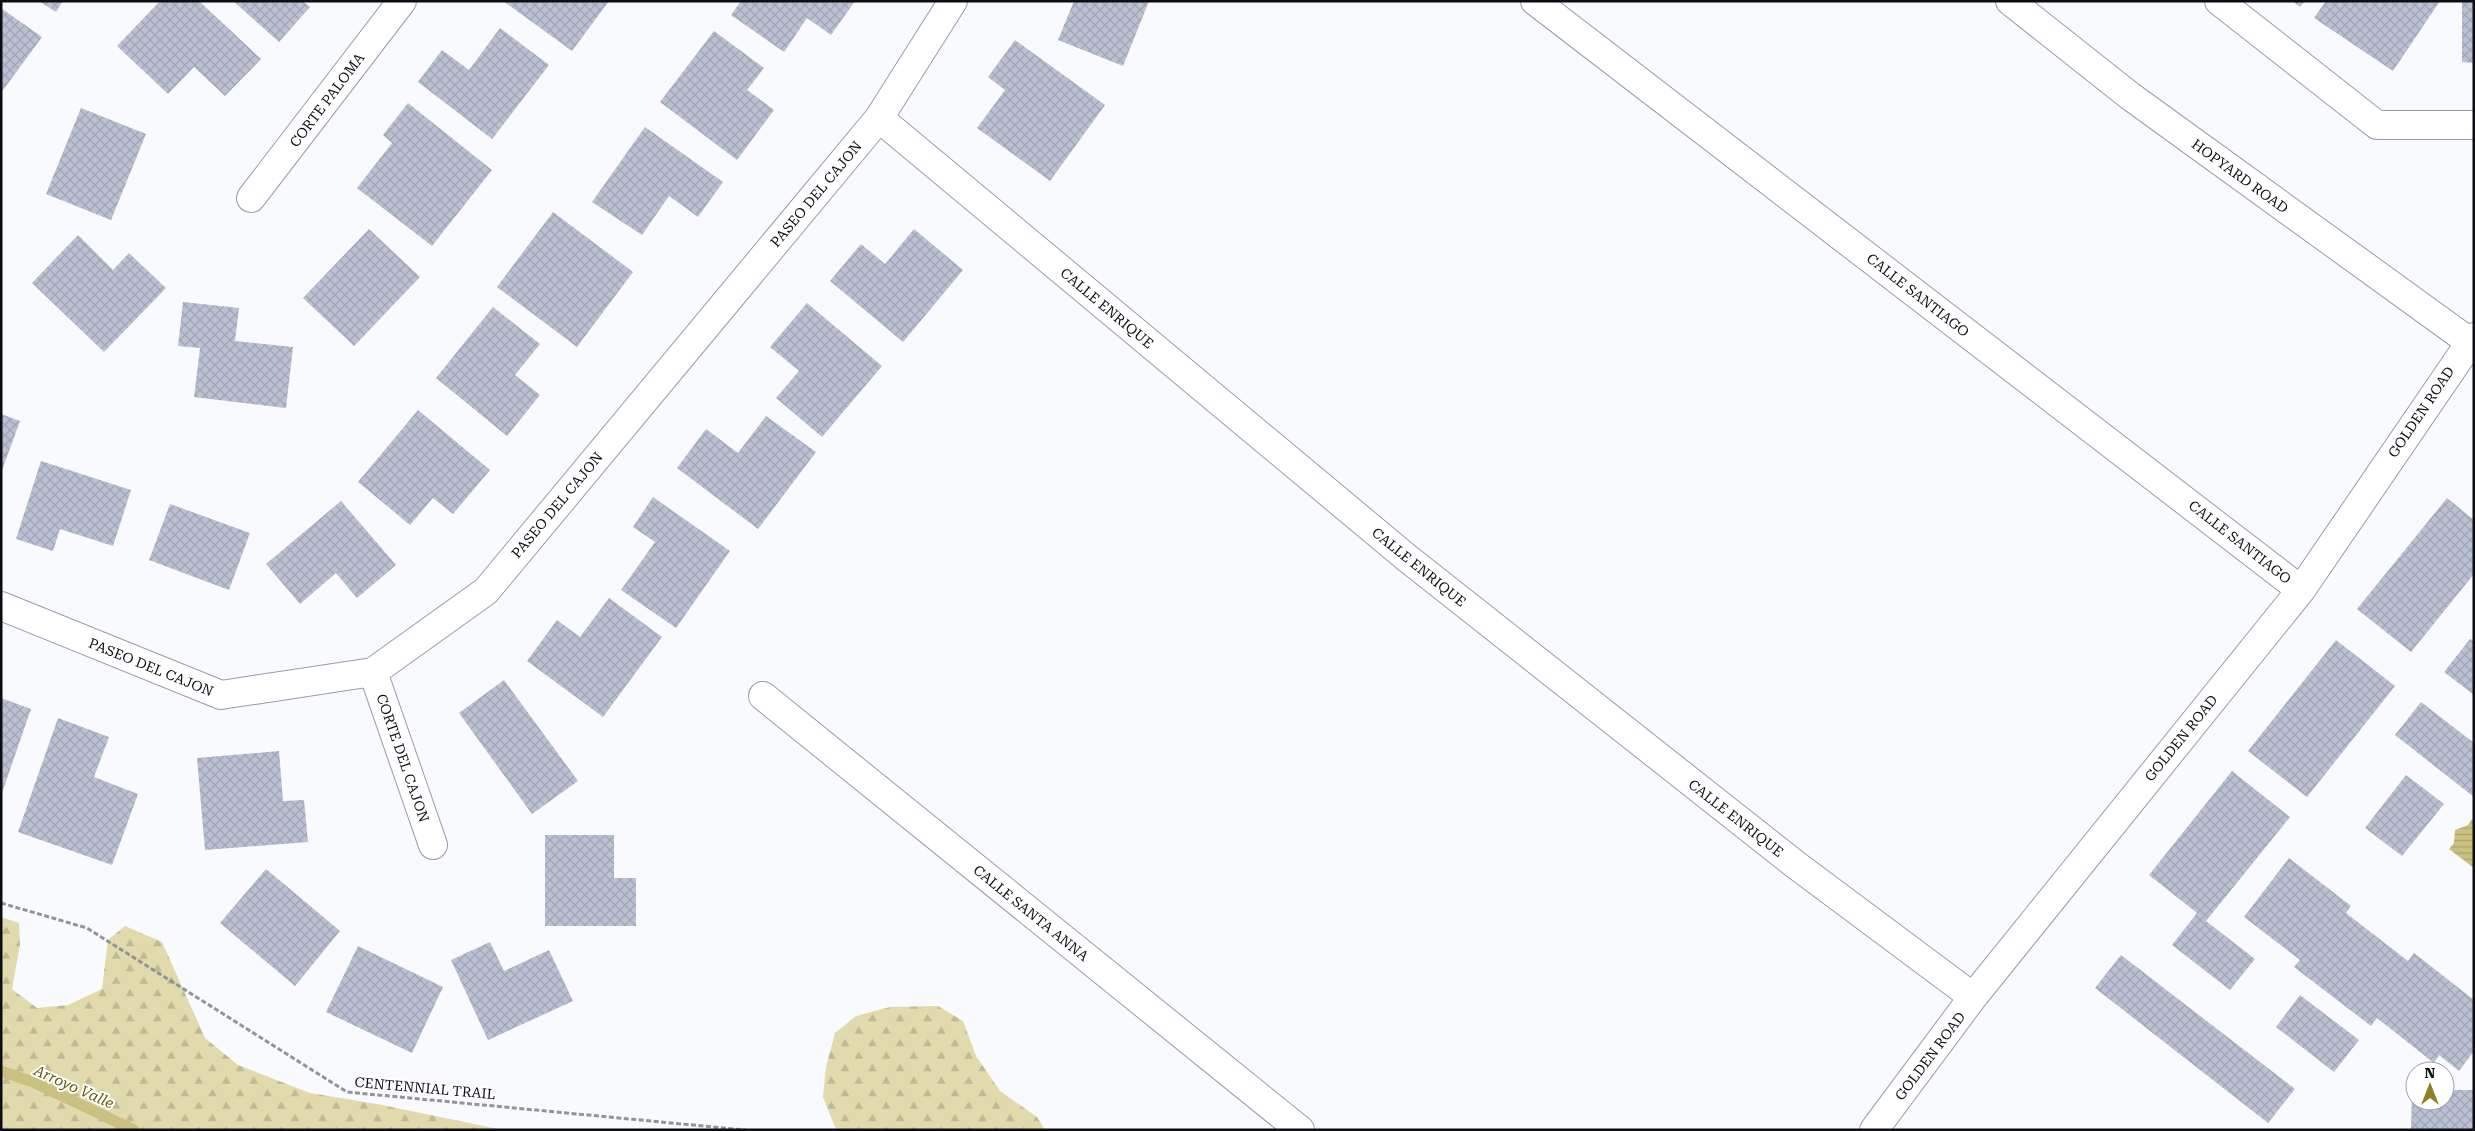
<svg xmlns="http://www.w3.org/2000/svg" width="2475" height="1131" font-family="'Roboto Serif',serif">
<style>
.forest{fill:url(#forest-firs)}
.water{fill:url(#water-rules)}
.lines{fill:none;stroke-linecap:round;stroke-linejoin:round}
.stream{stroke:#cac07f;stroke-width:11}
.building{fill:url(#building-cross-hatch)}
.minor-casing{stroke:#979dae;stroke-width:30}
.secondary-casing{stroke:#979dae;stroke-width:30}
.path{stroke:#929498;stroke-width:3;stroke-dasharray:5 2.5;stroke-linecap:butt}
.minor{stroke:#fff;stroke-width:28}
.secondary{stroke:#fff;stroke-width:28}
.labels{text-anchor:middle;stroke-width:4;stroke-linejoin:round;paint-order:stroke}
.street-label{font-size:14px;fill:#0b0d13;stroke:#fff}
.water-label{font-size:15px;font-style:italic;fill:#635807;stroke:#fff}
</style>
<defs>
<pattern id="forest-firs" width="22" height="20" patternUnits="userSpaceOnUse" patternTransform="scale(1.25)"><rect width="22" height="20" fill="#e0daac"/><path d="M5 1l3.5 6h-7zM16 11l3.5 6h-7z" fill="#bfba93"/></pattern>
<pattern id="water-rules" width="6" height="5" patternUnits="userSpaceOnUse" patternTransform="scale(1.25)"><rect width="6" height="5" fill="#cac07f"/><path d="M0 2.5h6" fill="none" stroke="#aca46d"/></pattern>
<pattern id="building-cross-hatch" width="8" height="8" patternUnits="userSpaceOnUse" patternTransform="scale(1.25)"><rect width="8" height="8" fill="#bbc1d3"/><path d="M0 0l8 8M0 8l8-8" fill="none" stroke="#9fa5b4"/></pattern>
</defs>
<rect width="100%" height="100%" fill="#f8fafd"/>
<path class="forest" d="M1 917 19 923 20 945 12 989 37 1008 68 1005 102 989 108 940 125 926 162 942 205 1038 238 1065 310 1093 377 1104 503 1130H1Z
M938 1006 963 1021 976 1056 1000 1091 1037 1117 1045 1130H841L835 1127 823 1097 826 1067 835 1033 856 1016 890 1007Z"/>
<path class="water" d="M2472 819 2474 821V868L2449 849 2454 843 2455 830 2468 825Z"/>
<g class="lines">
<path class="stream" d="M1 1071 33 1082 134 1130"/>
</g>
<path class="building" d="M39 1H63L56 12Z
M160 1H199L261 59 225 96 194 67 168 94 117 46Z
M233 1H303L310 7 279 42Z
M503 1H609L572 51Z
M741 1H855L831 35 807 18 784 52 731 15Z
M1074 1H1149L1123 66 1058 40Z
M2292 1H2305L2300 7Z
M2326 1H2440L2393 71 2314 18Z
M2462 1H2474V63L2462 62Z
M1 8 42 37 1 93Z
M500 28 549 65 492 139 418 82 442 50 469 70Z
M714 31 764 68 747 90 774 110 737 160 660 102Z
M1015 40 1105 105 1050 181 977 128 1005 90 988 77Z
M408 103 492 170 432 246 357 188 392 143 383 135Z
M81 108 146 134 111 220 46 194Z
M645 127 723 182 698 217 669 196 642 235 592 202Z
M553 212 633 272 577 347 497 287Z
M369 229 420 277 354 346 303 298Z
M914 229 963 270 903 342 830 281 861 244 885 264Z
M78 235 113 270 129 253 166 288 104 352 32 283Z
M183 302 239 308 235 341 293 347 286 408 194 397 200 348 178 346Z
M807 303 882 366 822 437 776 398 799 371 770 347Z
M493 307 540 344 515 375 540 395 507 436 436 378Z
M418 410 490 470 453 514 433 498 410 525 358 482Z
M1 414 20 421 1 473Z
M766 416 816 452 758 529 677 468 706 429 738 453Z
M41 461 131 490 113 546 60 529 53 551 16 539Z
M653 497 730 551 676 628 621 590 655 542 633 527Z
M2447 498 2474 520V574L2411 652 2357 609Z
M341 501 396 565 357 598 336 573 300 604 266 564Z
M170 504 250 533 229 590 149 560Z
M609 598 662 637 603 717 527 661 557 620 580 637Z
M2470 639 2474 641V695L2444 672Z
M2336 640 2395 686 2307 797 2248 751Z
M504 680 578 781 532 814 459 713Z
M1 698 31 709 2 793H1Z
M2421 702 2474 743V797L2395 735Z
M58 718 109 737 94 777 138 794 112 865 18 832Z
M279 751 283 801 304 800 308 842 205 850 197 758Z
M2232 771 2290 817 2206 921 2255 959 2230 990 2172 945 2197 913 2149 875Z
M2406 775 2444 804 2402 856 2365 828Z
M545 835H614V878H636V926H545Z
M2289 858 2351 906 2346 913 2408 961 2414 953 2474 1000V1051L2459 1071 2439 1055 2434 1063 2377 1018 2371 1026 2294 967 2300 960 2244 917Z
M266 869 340 931 295 986 220 923Z
M490 942 504 971 549 950 573 1001 488 1040 451 960Z
M358 946 443 987 412 1053 326 1012Z
M2121 955 2295 1089 2268 1123 2095 988Z
M2300 995 2359 1040 2334 1072 2276 1027Z
M2412 1090H2415V1101H2445V1090H2474V1130H2411Z"/>
<g class="lines">
<defs>
<path id="minor" d="M1535 1 2301 590
M2219 1 2377 125H2474
M879 118 1407 558 1796 865 1973 997
M251 198 402 1
M1 606 221 695 373 672 486 591 879 118 953 1
M373 672 433 845
M763 696 1300 1130
M1874 1130 1973 997 2301 590 2474 337"/>
<path id="secondary" d="M2010 1 2130 96 2474 345"/>
</defs>
<use href="#minor" class="minor-casing"/>
<use href="#secondary" class="secondary-casing"/>
<path class="path" d="M1 903 87 928 347 1092 745 1130"/>
<use href="#minor" class="minor"/>
<use href="#secondary" class="secondary"/>
</g>
<g class="labels">
<g class="street-label">
<text transform="translate(327 100) rotate(-53)" y="5">CORTE PALOMA</text>
<text transform="translate(2240 176) rotate(36)" y="5">HOPYARD ROAD</text>
<text transform="translate(816 194) rotate(-50)" y="5">PASEO DEL CAJON</text>
<text transform="translate(1918 295) rotate(38)" y="5">CALLE SANTIAGO</text>
<text transform="translate(1107 308) rotate(40)" y="5">CALLE ENRIQUE</text>
<text transform="translate(2421 412) rotate(-56)" y="5">GOLDEN ROAD</text>
<text transform="translate(557 505) rotate(-50)" y="5">PASEO DEL CAJON</text>
<text transform="translate(2240 542) rotate(38)" y="5">CALLE SANTIAGO</text>
<text transform="translate(1419 567) rotate(39)" y="5">CALLE ENRIQUE</text>
<text transform="translate(151 667) rotate(22)" y="5">PASEO DEL CAJON</text>
<text transform="translate(2181 738) rotate(-51)" y="5">GOLDEN ROAD</text>
<text transform="translate(403 758) rotate(71)" y="5">CORTE DEL CAJON</text>
<text transform="translate(1736 818) rotate(38)" y="5">CALLE ENRIQUE</text>
<text transform="translate(1031 913) rotate(39)" y="5">CALLE SANTA ANNA</text>
<text transform="translate(1930 1056) rotate(-53)" y="5">GOLDEN ROAD</text>
<text transform="translate(425 1088) rotate(5)" y="5">CENTENNIAL TRAIL</text>
</g>
<g class="water-label">
<text transform="translate(74 1087) rotate(24)" y="5">Arroyo Valle</text>
</g>
</g>
<rect width="2475" height="1131" fill="none" stroke="#0b0d13" stroke-width="5"/>
<g transform="translate(2430 1086)"><circle r="24" fill="#ffffff" stroke="#9d9ea1"/>
<path d="M0-4L9 19L0 12L-9 19Z" fill="#8d8027"/>
<text y="-8" font-size="14" font-weight="bold" text-anchor="middle" fill="#0b0d13">N</text>
</g>
</svg>
